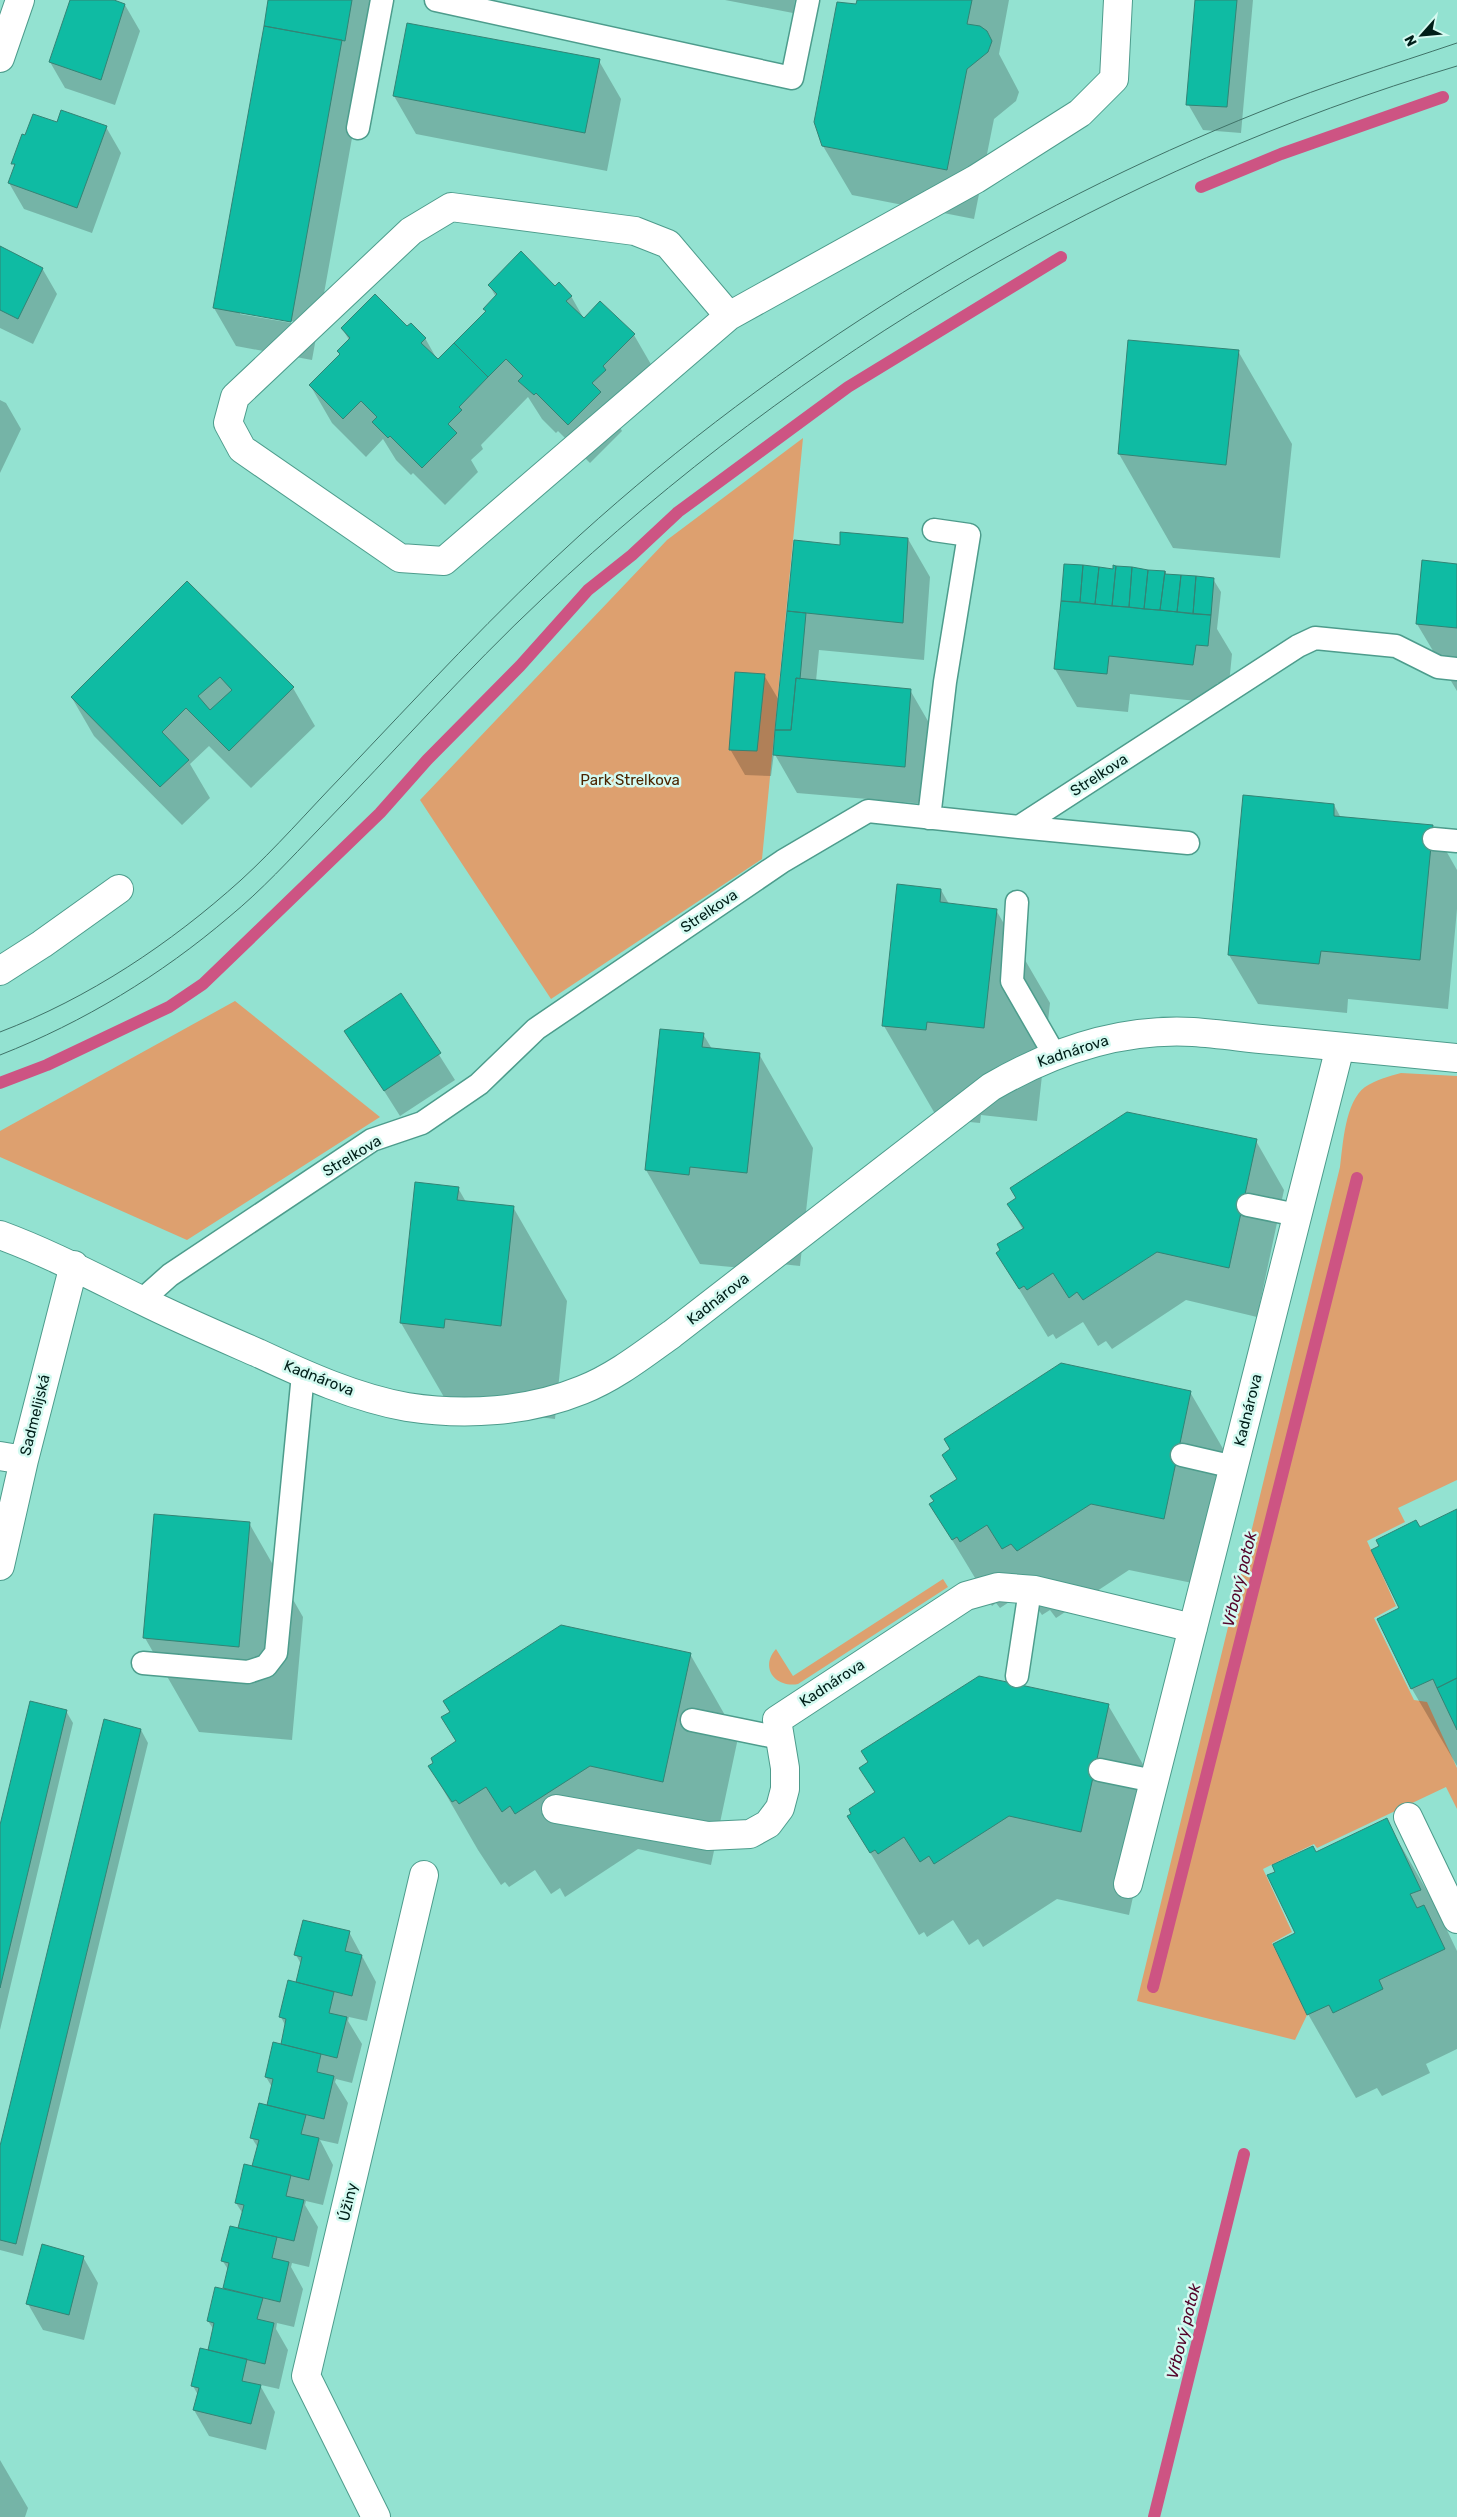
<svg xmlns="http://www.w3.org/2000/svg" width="1457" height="2517" font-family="Rubik,sans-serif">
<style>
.green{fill:#dda06f}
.shadow{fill:#0003;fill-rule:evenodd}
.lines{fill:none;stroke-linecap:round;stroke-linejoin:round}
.stream{stroke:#cd5483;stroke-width:12}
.building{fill:#0fbba3;stroke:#338475;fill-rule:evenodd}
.service-casing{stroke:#4d9c8c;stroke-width:25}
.minor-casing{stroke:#4d9c8c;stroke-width:30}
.service{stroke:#fff;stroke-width:22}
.minor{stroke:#fff;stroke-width:28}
.tram{stroke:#3f7368;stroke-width:1}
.labels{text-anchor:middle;stroke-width:5;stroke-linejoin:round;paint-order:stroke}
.street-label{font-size:15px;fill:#001f19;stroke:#d4faf1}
.park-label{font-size:15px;fill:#4c2500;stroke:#d4faf1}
.water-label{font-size:16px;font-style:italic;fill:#54032a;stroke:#d4faf1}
</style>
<rect width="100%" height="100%" fill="#93e2d1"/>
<path class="green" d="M803 438 762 859 551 999 420 800 667 540Z
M235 1001 380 1117 187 1240 0 1157V1131Z
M1401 1073 1457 1076V1480L1398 1508 1405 1522 1367 1541 1396 1606 1374 1618 1414 1700 1427 1702 1457 1768V1809L1446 1787 1317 1848 1314 1844 1263 1869 1292 1932 1272 1943 1307 2015 1295 2040 1137 2001 1340 1167C1343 1144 1345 1102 1365 1087 1376 1080 1389 1076 1401 1073Z
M943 1579 948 1587 798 1684C776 1688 759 1668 776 1649L793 1676Z"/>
<path class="shadow" d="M71 0H110L125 5 140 31 115 105 65 88 50 62Z
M270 0H381L363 77 312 360 236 346 214 308ZM240 312 297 322V324L240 314Z
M725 0H795L793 13Z
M858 0H1009L999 54 1019 92 1016 101 994 119 974 219 852 195 823 146Z
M1197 0H1253L1241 133 1203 130 1188 104Z
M599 61 621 99 607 171 416 134 394 96Z
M58 124 106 127 121 153 92 233 24 209 9 183 15 167 13 163 26 136Z
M0 248 42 268 57 294 33 344 0 328Z
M489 285 555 287 571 296 584 319 634 335 656 373 616 420 622 431 590 463 558 431 556 433 542 419 528 397 481 445 483 449 471 460 478 472 445 505 413 473 411 475 396 460 383 439 366 457 332 423 310 385 340 355 338 351 349 340 342 328H407L425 338 438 361 486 312 496 297Z
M1129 341 1238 351 1292 444 1280 558 1173 548 1119 454Z
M0 400 6 403 21 429 0 473Z
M908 539 930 577 924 660 819 650 816 681 910 690 932 728 926 804 797 793 774 753 771 776 745 775 730 749 764 675 780 702 795 542 841 546Z
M1423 561 1457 564V691L1417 624Z
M1115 570 1165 572 1166 575 1213 579 1221 592 1217 629 1232 654 1229 684 1217 683 1215 703 1130 694 1128 712 1077 707 1055 669 1063 601Z
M187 583 293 688 315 726 251 788 209 746 190 764 210 798 182 825 94 736 72 698Z
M1334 805 1341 818 1432 826 1457 870V909L1448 1009 1348 999 1347 1013 1258 1004 1229 955Z
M941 890 949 904 996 910 1050 1003 1037 1121 981 1115 980 1123 938 1119 884 1026Z
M401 995 455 1080 400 1116 346 1031Z
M703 1034 712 1049 759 1054 813 1148 800 1266 743 1260 742 1268 700 1264 646 1170Z
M1256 1141 1284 1190 1257 1317 1186 1300 1112 1349 1106 1341 1098 1346 1083 1322 1056 1339 1053 1334 1048 1337 997 1253 1023 1230 1009 1205 1017 1199Z
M458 1188 466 1202 513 1207 567 1301 555 1419 498 1412 455 1416 401 1323Z
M1190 1392 1229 1459 1202 1585 1129 1570 1056 1618 1050 1610 1042 1615 1026 1591 1000 1608 996 1603 992 1606 931 1505 958 1480 952 1450Z
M1457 1511V1766L1412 1689 1378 1619 1400 1609 1419 1529Z
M155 1515 249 1523 303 1617 292 1740 199 1732 145 1638Z
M690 1654 738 1738 711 1865 638 1849 565 1897 560 1888 551 1894 535 1870 509 1887 505 1882 501 1885 478 1850 430 1767Z
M1108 1705 1157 1788 1129 1915 1057 1899 983 1947 978 1939 969 1945 953 1920 927 1937 924 1932 919 1935 849 1817 875 1793 861 1768Z
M66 1711 73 1723 0 2030V1831Z
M141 1730 148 1743 23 2256 0 2250V2152Z
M1386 1820 1434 1903 1457 1951V2049L1426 2064 1430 2073 1382 2096 1377 2088 1356 2098 1308 2014 1297 1934 1316 1854Z
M349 1932 376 1982 367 2021 349 2017 348 2021 362 2044 352 2083 336 2079 335 2082 348 2103 338 2144 320 2140 333 2165 323 2205 306 2201 305 2205 318 2227 309 2267 292 2263 291 2267 303 2289 294 2327 277 2323 276 2329 288 2350 279 2389 261 2385V2387L275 2412 266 2450 209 2436 194 2410 198 2395 193 2386 208 2351 214 2330 208 2321 224 2290 229 2271 222 2260 239 2229 243 2214 236 2203 253 2168 258 2148 252 2138 268 2107 272 2087 266 2077 282 2045 286 2027 281 2017 297 1984 301 1964 296 1955Z
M83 2257 98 2283 84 2340 43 2330 28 2304Z
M0 2460 28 2508 25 2517H0Z"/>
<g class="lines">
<path class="stream" d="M1201 187 1281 154 1443 97
M0 1083 47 1065 169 1007 203 984 380 813 427 760 520 666 588 590 632 555 678 512 848 387 1061 257
M1153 1987 1357 1178
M1154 2517 1244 2154"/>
</g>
<path class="building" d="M70 0H114L125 4 101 80 49 62Z
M268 0H352L345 41 264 26Z
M857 0H972L967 24 980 26 987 31 992 41 988 52 967 69 947 170 822 146 814 122 837 2 856 4Z
M1195 0H1237L1227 107 1186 105Z
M407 23 600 59 585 133 393 96Z
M264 26 342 40 291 322 213 308Z
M61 110 107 126 77 208 8 183 15 164H11L22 134 25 135 33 114 57 122Z
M0 246 43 268 18 319 0 310Z
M521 251 555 286 559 282 572 296 566 301 584 318 600 301 635 334 603 366 606 370 592 383 601 392 568 425 536 393 534 395 518 381 523 376 506 359 488 377 454 343 486 311 483 309 497 294 488 285Z
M375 294 407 326 411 323 426 338 421 343 438 359 454 343 488 377 459 407 462 410 448 424 457 433 422 468 390 436 388 438 372 422 377 417 361 401 343 419 309 385 340 354 337 351 350 338 341 328Z
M1128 340 1239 350 1226 465 1118 454Z
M840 532 908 538 903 623 787 611 794 540 840 545Z
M1422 560 1457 564V628L1416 624Z
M1064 564 1083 565 1080 602 1061 601Z
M1083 565 1099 567 1095 604 1080 602Z
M1113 565 1116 566 1112 606 1095 604 1099 567 1113 569Z
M1116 566 1132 567 1129 607 1112 606Z
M1132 567 1148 570 1144 609 1129 607Z
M1148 570 1165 571 1160 610 1144 609Z
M1165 571V574L1181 575 1177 612 1160 610Z
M1181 575 1196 576 1193 614 1177 612Z
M1196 576 1214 578 1211 615 1193 614Z
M187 581 294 687 229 751 186 708 162 732 189 760 160 787 71 697ZM220 677 232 690 210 710 198 696Z
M1061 601 1211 615 1208 646 1196 645 1193 665 1109 656 1107 674 1054 669Z
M787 611 806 613 800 679 796 678 791 730H775Z
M735 672 765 674 757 751 729 750Z
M796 678 911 689 905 767 773 755 775 730H791Z
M1243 795 1334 804V816L1433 825 1420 960 1321 951 1319 964 1228 955Z
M897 884 941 889 940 902 997 909 984 1028 927 1022 926 1030 882 1026Z
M401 993 441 1053 384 1091 344 1031Z
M660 1029 704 1033 702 1047 760 1053 747 1173 690 1167 689 1175 645 1170Z
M1127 1112 1257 1139 1229 1268 1157 1252 1083 1300 1077 1292 1069 1298 1053 1273 1027 1290 1024 1286 1019 1289 996 1253 1000 1250 997 1244 1024 1228 1007 1204 1016 1198 1010 1188Z
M415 1182 459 1187 457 1200 514 1206 501 1326 445 1319 444 1328 400 1323Z
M1061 1363 1191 1391 1164 1519 1091 1504 1017 1551 1011 1544 1002 1549 987 1525 960 1542 957 1537 952 1540 929 1504 934 1501 930 1496 957 1479 942 1455 950 1449 944 1439Z
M1457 1509V1678L1437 1688 1433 1679 1411 1689 1377 1619 1399 1608 1371 1550 1379 1546 1376 1540 1416 1520 1420 1527Z
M154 1514 250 1522 239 1647 143 1638Z
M561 1625 691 1653 663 1782 590 1766 515 1814 510 1806 502 1812 486 1787 459 1804 456 1800 452 1802 428 1766 433 1763 431 1758 456 1741 441 1717 450 1712 443 1701Z
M979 1676 1109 1704 1081 1832 1009 1816 934 1864 929 1856 920 1862 904 1837 878 1854 875 1850 870 1853 847 1816 851 1814 849 1809 875 1792 859 1768 868 1762 861 1751Z
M1457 1678V1730L1437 1688Z
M30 1701 67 1710 0 1988V1825Z
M104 1719 141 1729 16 2244 0 2240V2146Z
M1387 1818 1421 1890 1410 1894 1417 1908 1424 1905 1445 1949 1379 1980 1383 1989 1333 2013 1329 2005 1307 2015 1273 1944 1295 1933 1267 1875 1275 1872 1272 1865 1313 1846 1316 1852Z
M303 1920 350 1931 345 1951 362 1955 352 1996 296 1982 302 1957 294 1955Z
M288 1980 334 1992 329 2013 347 2017 337 2058 281 2044 286 2019 279 2017Z
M273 2042 321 2054 317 2072 334 2076 324 2119 267 2105 273 2079 265 2077Z
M259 2103 306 2115 301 2134 319 2138 309 2180 252 2166 259 2140 250 2138Z
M244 2164 291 2175 286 2196 304 2200 294 2241 238 2228 244 2205 235 2203Z
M230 2226 277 2237 272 2258 289 2262 280 2302 223 2288 229 2263 221 2261Z
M42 2244 84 2256 69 2315 26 2304Z
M215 2287 263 2298 257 2319 274 2323 265 2364 208 2350 214 2323 207 2321Z
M200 2348 247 2359 242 2381 261 2385 251 2424 193 2410 199 2388 191 2386Z"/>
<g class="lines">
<defs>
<path id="service" d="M436 0 792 78 808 0
M358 128 382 0
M929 818 945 682 969 535 934 530
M1019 827 1188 843
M1434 839 1457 841
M1017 902 1012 981 1054 1054
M1248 1205 1297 1215
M142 1300 170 1275 372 1140 422 1123 479 1084 536 1029 783 861 868 811 1019 827 1298 646 1315 638 1396 646 1438 667 1457 669
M1182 1455 1234 1467
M143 1663 248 1672 266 1666 276 1653 303 1374
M1017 1676 1030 1590
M692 1720 780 1738
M1100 1770 1154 1781"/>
<path id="minor" d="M0 58 20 0
M729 316 668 244 635 231 451 207 411 231 235 397 228 423 242 449 400 558 444 561 729 316 976 179 1080 113 1114 79 1118 0
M0 971 42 944 119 889
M0 1235C49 1253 94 1277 141 1300 179 1319 219 1336 258 1353 305 1375 356 1398 407 1407 465 1416 528 1412 582 1390 615 1377 644 1354 672 1334L991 1087C1053 1051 1121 1028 1193 1032 1223 1034 1253 1039 1283 1041 1341 1047 1399 1052 1457 1058
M0 1456 24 1460
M0 1566 24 1460 74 1265
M556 1809 708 1836 750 1834 768 1824 780 1808 785 1789V1768L777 1720 966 1596 998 1587 1035 1590 1193 1628
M1408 1817 1457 1919
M1128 1884 1340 1047
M376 2517 306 2376 424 1875"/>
</defs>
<use href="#service" class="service-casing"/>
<use href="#minor" class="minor-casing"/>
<use href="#service" class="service"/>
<use href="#minor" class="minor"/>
<path class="tram" d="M0 1032C89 998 170 944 241 880 276 848 308 811 341 777 419 695 496 611 580 535 779 355 1014 210 1262 111 1326 85 1392 65 1457 43
M0 1055C84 1022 161 975 229 917 262 890 290 859 319 829 394 752 465 671 543 598 803 353 1115 168 1457 66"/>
</g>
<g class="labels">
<g class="street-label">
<text transform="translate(1099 775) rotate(-33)" y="5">Strelkova</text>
<text transform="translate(709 911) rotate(-34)" y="5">Strelkova</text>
<text transform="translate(1073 1051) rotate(-18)" y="5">Kadnárova</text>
<text transform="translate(352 1156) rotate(-31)" y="5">Strelkova</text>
<text transform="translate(718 1299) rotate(-38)" y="5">Kadnárova</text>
<text transform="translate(319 1378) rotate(21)" y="5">Kadnárova</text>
<text transform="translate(1248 1410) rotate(-76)" y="5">Kadnárova</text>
<text transform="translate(35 1415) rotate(-76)" y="5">Sadmelijská</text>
<text transform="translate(832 1683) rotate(-33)" y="5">Kadnárova</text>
<text transform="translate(348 2202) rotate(-77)" y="5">Úžiny</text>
</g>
<g class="park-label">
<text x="630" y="785">Park Strelkova</text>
</g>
<g class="water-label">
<text transform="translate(1239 1579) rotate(-76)" y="6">Vŕbový potok</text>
<text transform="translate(1183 2331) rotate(-76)" y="6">Vŕbový potok</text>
</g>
</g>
<g transform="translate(1422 35) rotate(243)" stroke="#d4faf1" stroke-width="4" paint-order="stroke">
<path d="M0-4L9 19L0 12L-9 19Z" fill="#001f19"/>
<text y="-8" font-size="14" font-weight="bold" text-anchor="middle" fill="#001f19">N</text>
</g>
</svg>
